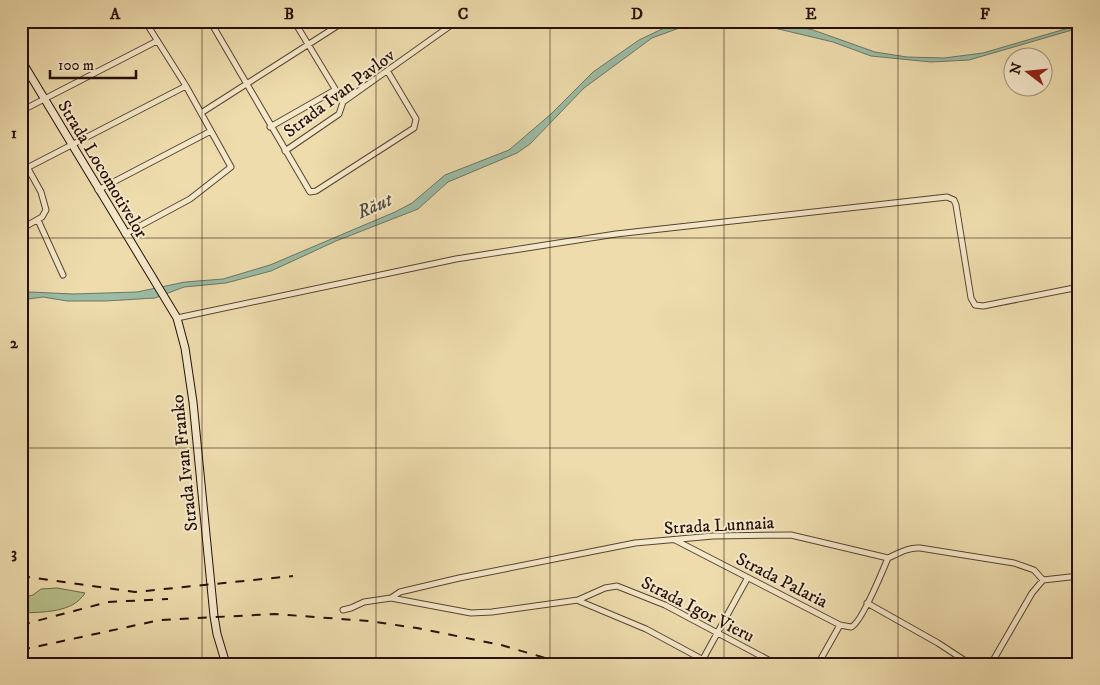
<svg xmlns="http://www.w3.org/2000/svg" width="1100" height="685" font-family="'IM FELL DW Pica',serif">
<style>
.green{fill:#b7c08b;stroke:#6e6849}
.water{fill:#9bbca5;stroke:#6c7766}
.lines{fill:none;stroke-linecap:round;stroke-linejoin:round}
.minor-casing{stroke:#584330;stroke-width:7}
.secondary-casing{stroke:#261007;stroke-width:9}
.minor{stroke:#f4e8ca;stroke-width:5}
.secondary{stroke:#f4e8ca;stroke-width:7}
.rail{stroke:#261007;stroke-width:2;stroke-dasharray:9 9;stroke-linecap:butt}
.grid{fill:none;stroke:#261007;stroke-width:1;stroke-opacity:0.55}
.labels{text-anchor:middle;stroke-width:4;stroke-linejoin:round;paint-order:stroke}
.street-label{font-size:18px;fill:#261007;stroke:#f4e8ca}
.water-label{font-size:19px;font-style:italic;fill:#4f4c3e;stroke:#f4e8ca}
.neatline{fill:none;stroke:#261007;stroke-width:2}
.grid-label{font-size:16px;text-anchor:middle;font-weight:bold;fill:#261007}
</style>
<rect width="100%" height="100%" fill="#eedcad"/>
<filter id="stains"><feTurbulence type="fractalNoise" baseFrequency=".004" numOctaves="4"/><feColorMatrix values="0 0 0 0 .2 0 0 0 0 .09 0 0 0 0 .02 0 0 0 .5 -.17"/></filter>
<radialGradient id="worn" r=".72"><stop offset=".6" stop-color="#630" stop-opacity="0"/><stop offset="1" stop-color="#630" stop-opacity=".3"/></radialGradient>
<path class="green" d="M57 588 85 593C73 613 43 612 21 613V598L33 595 41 589Z"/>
<path class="water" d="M679 21H732L690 24 652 38 584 88 530 144 517 153 448 182 418 209 336 241 271 271 226 283 184 287 155 298 106 301H67L43 297 21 300V293L30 292 73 294 137 292 185 282 223 279 270 265 395 212 412 203 445 175 509 150 551 114 593 72 639 40Z
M745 21H775L813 30 875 52 907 57 944 58 983 53 1079 25V28L969 60 931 62 871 56 833 42Z"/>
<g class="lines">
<defs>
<path id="minor" d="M210 21 310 192 316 191 414 128 416 119 388 72
M294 21 343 102
M21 111 157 41
M201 113 345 21
M270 127 335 90
M285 151 339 114 343 102 457 21
M21 156 41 192 46 210 42 217 21 229
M21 171 186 86
M98 190 211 131
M38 220 63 275
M125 234 190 199 231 167 186 86 145 21
M177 318 456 259 616 234 947 197 954 200 956 205 971 298 975 305 983 306 1079 287
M675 540 840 625 851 627C861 624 883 570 888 558
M391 598 400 592 459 578 635 543 713 536 791 535 888 558C899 553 909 547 920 548L1014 563 1034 570 1043 580
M579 601 646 629 711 664
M867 603 938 643 970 664
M343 610 351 608 364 602 391 598 471 613 492 612 578 600 605 588 617 586 665 605 776 664
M703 659 747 579
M818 664 840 625
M991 664 1032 593 1043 580 1079 576"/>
<path id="secondary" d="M21 60 177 318 185 348 193 402 214 616 217 634 226 664"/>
</defs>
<use href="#minor" class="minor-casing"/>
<use href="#secondary" class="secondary-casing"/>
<use href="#minor" class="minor"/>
<use href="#secondary" class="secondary"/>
<path class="rail" d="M21 576 135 592 293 576
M21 625 108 602 168 599
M21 650 160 620 275 614 368 621 417 628 501 645 566 664"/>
</g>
<path class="grid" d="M202 21V664M376 21V664M550 21V664M724 21V664M898 21V664M21 238H1079M21 448H1079"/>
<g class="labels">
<g class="street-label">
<text transform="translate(339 93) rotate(-37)" y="6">Strada Ivan Pavlov</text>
<text transform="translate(103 169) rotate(59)" y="6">Strada Locomotivelor</text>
<text transform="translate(184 463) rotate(-96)" y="6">Strada Ivan Franko</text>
<text transform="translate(719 525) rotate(-3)" y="6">Strada Lunnaia</text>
<text transform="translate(782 580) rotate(27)" y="6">Strada Palaria</text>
<text transform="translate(698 609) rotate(27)" y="6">Strada Igor Vieru</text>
</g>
<g class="water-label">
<text transform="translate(374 205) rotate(-24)" y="7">Răut</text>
</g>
</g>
<rect width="1100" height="685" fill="none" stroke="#eedcad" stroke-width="55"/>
<g transform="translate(1028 72) rotate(286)"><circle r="24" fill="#f4e8ca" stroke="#a2927c"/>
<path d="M0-4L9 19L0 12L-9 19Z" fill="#8f2418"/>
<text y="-8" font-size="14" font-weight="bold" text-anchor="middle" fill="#261007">N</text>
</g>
<path d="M50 70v8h86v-8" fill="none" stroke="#261007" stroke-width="2.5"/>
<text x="58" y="70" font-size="15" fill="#261007" stroke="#f4e8ca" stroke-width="4" paint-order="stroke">100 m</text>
<rect x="28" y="28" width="1044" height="630" class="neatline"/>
<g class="grid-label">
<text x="115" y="19">A</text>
<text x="289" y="19">B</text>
<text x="463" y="19">C</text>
<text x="637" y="19">D</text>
<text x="811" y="19">E</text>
<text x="985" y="19">F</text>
<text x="14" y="138">1</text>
<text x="14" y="348">2</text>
<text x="14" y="558">3</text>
</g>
<rect width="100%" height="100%" filter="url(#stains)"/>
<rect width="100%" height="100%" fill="url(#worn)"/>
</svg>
